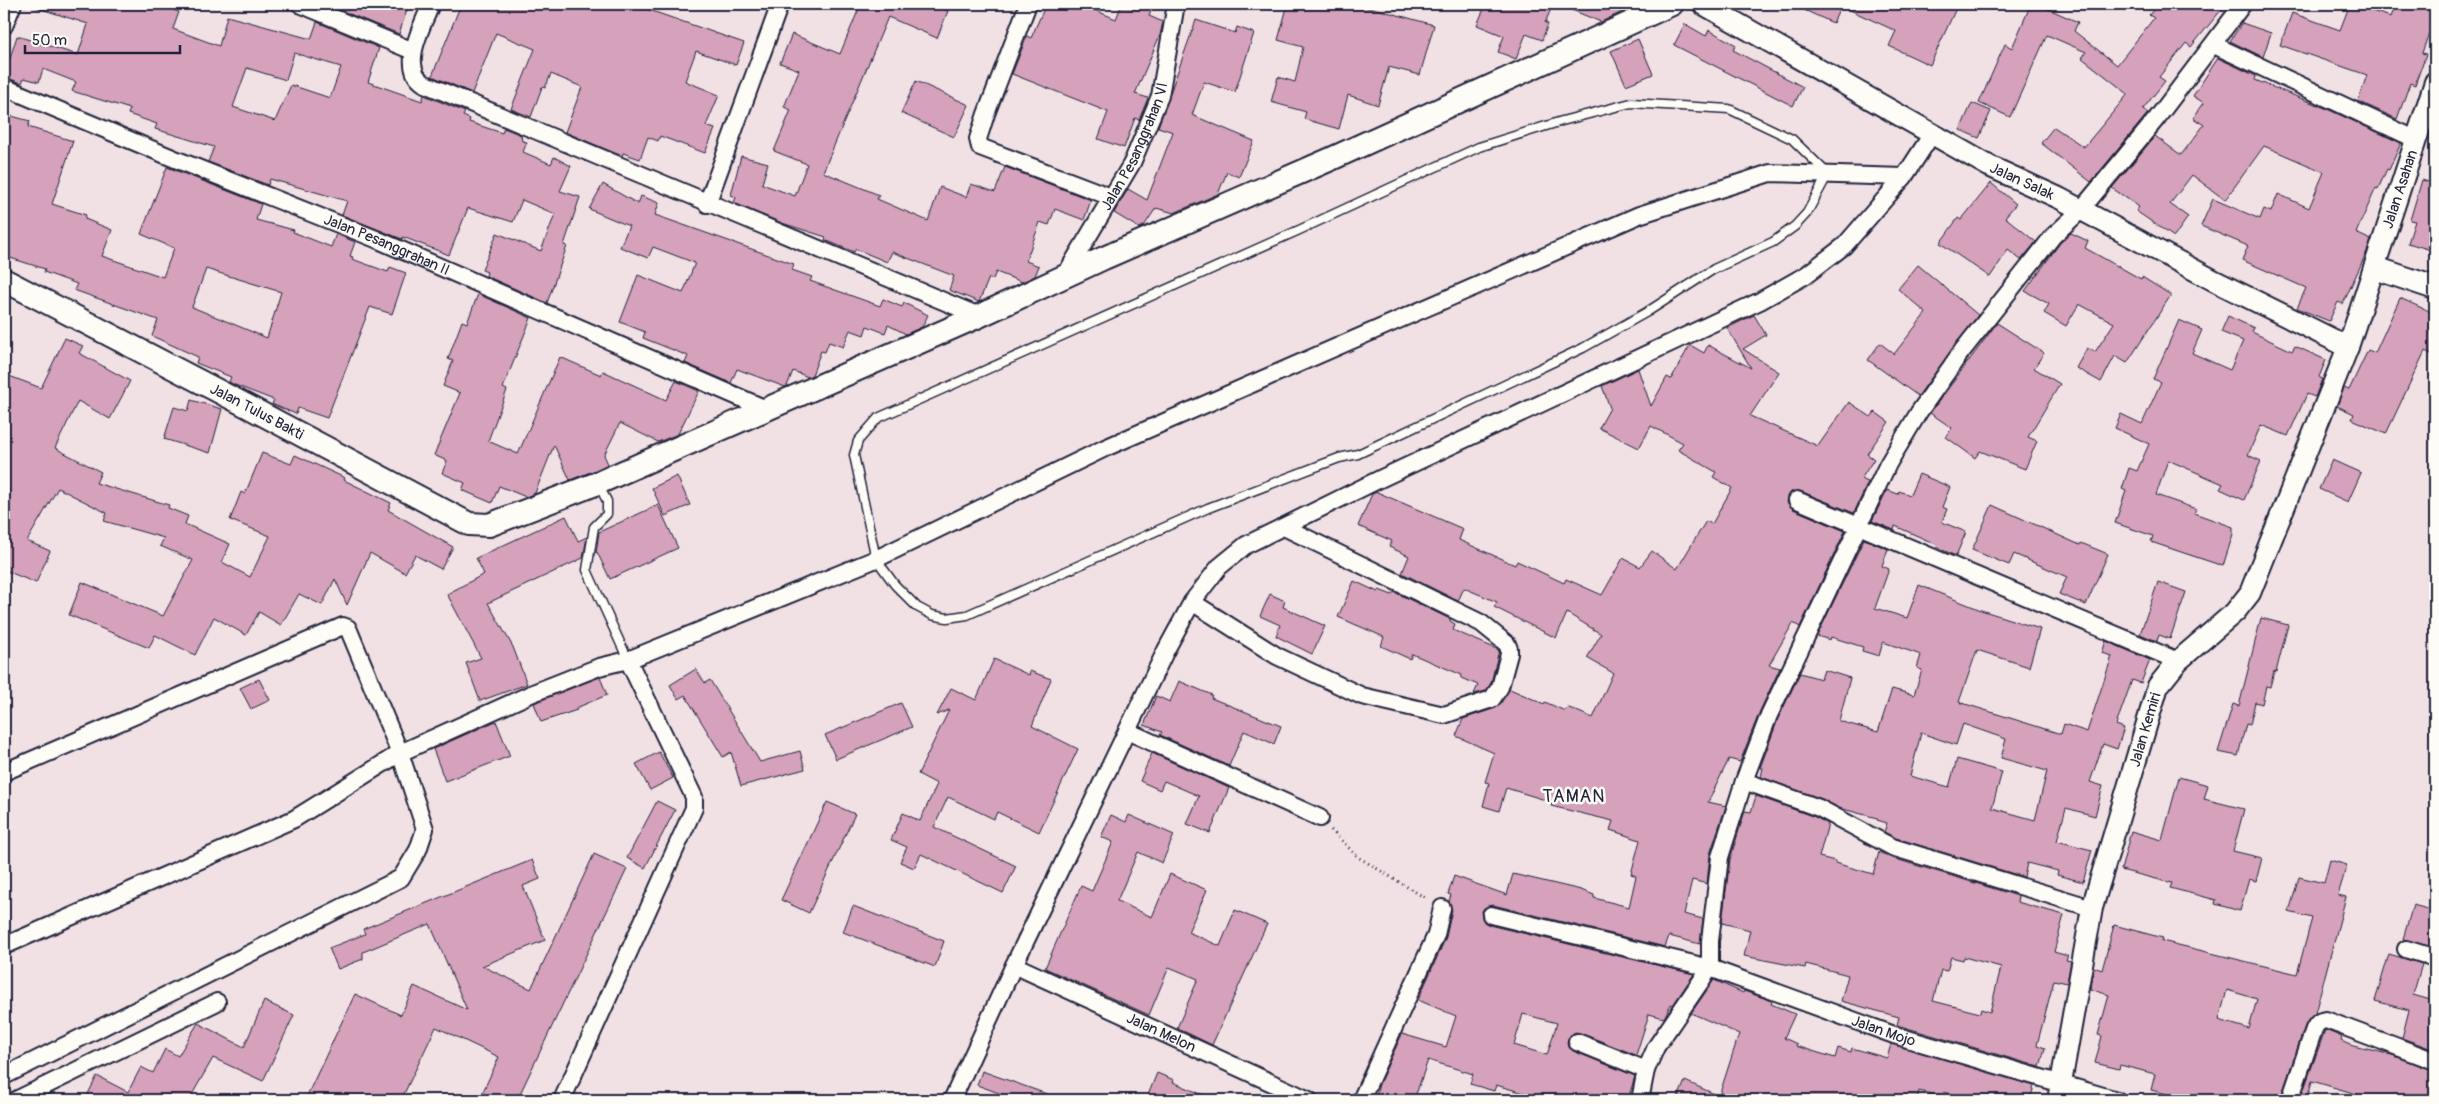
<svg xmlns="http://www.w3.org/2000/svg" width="2439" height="1104" font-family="Pangolin,sans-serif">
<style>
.building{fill:#d5a1bb;stroke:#22223b;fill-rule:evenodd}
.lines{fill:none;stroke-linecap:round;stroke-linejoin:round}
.service-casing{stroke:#22223b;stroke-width:11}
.minor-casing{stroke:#22223b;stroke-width:20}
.tertiary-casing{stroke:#22223b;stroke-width:24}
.secondary-casing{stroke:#22223b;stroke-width:26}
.path{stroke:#22223b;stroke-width:3;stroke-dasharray:1 4;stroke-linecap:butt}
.service{stroke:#fdfcf7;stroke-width:8}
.minor{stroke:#fdfcf7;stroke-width:16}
.tertiary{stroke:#fdfcf7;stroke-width:20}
.secondary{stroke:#fdfcf7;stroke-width:22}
.labels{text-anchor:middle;stroke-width:5;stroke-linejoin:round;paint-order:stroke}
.street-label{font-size:15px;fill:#22223b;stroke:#fdfcf7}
.quarter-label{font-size:18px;letter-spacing:1px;fill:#22223b;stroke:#fdfcf7}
</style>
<rect width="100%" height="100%" fill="#f1e1e5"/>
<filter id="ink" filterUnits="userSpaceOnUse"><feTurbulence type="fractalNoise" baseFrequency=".02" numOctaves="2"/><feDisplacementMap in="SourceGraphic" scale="10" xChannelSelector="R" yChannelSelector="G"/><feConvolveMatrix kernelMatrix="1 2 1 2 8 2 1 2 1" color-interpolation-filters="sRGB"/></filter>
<g filter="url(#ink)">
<path class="building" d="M35 4H155L179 12 173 29 219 46 227 16 311 39 317 22 379 48 368 82 422 101 424 95 465 112 463 116 470 119 469 122 502 133 504 128 521 135 522 141 527 142 523 152 551 164 554 157 571 166 560 191 580 197 564 245 567 246 547 303 486 276 487 272 482 270 497 233 541 251 555 214 522 200 513 222 468 208 449 255 403 237 402 239 342 215 347 201 270 179 268 185 208 162 214 147 155 129 157 124 128 114 130 109 72 91 76 82 43 69 39 82 24 78 22 83 4 77 17 36 78 55 88 24 35 7ZM294 53 341 67 330 98 291 85 275 121 233 107 247 68 286 80Z
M325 4H409L399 34Z
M461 4H632L744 43 736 65 696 51 685 81 719 95 706 126 715 129 705 153 660 136 658 141 648 137 640 159 623 153 622 156 565 132 582 87 551 74 545 88 542 87 531 117 511 109 535 49 496 33 472 93 432 76Z
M856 4H930L948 11 937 38 888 17 823 172 879 195 877 199 928 221 940 187 966 197 971 184 995 192 1005 167 1091 200 1084 220 1055 209 1049 225 1040 222 1026 261 1039 266 1035 276 1022 282 996 272 993 279 989 278 979 302 949 290 954 276 892 252 887 262 856 249 854 252 825 240 826 237 779 222 734 203 736 197 731 195 741 156 768 163 762 184 795 196 807 164 774 151 791 110 784 107 799 70 780 63 792 34 840 54 860 6Z
M1046 4H1080L1116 19 1122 4H1154L1149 16 1163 22 1160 35 1135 94 1148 98 1139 120 1135 118 1124 148 1098 139 1108 112 1012 74 1027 36 1031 38Z
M1288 4H1358L1434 25 1420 75 1389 67 1378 105 1348 95 1339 129 1304 119 1306 112 1271 102 1278 77 1295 82 1303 47 1278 40Z
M1486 4H1553L1545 23 1548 24 1542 40 1526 34 1516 59 1498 52 1504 36 1477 25Z
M1557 4H1623L1626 10 1601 22Z
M1791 4H1958L1930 65 1889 46 1896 31 1841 6 1833 23Z
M2031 4H2037L2078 22 2074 31 2117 65 2154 18 2149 15 2158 4H2226L2191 47 2186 43 2159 77 2165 81 2143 109 2148 113 2091 182 2041 143 2054 127 2084 147 2128 94 2082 58 2086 52 2047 35 2010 117 1979 103 2005 44 2012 48Z
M2350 4 2391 17 2396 4H2435V16L2422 53 2426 54 2415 85 2410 83 2397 119 2358 101 2367 75 2280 45 2292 13 2340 30Z
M1196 20 1235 33 1237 27 1254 33 1235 92 1204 82 1192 115 1254 141 1239 177 1227 172 1218 194 1174 213 1156 208 1144 226 1139 228 1114 213 1128 189 1147 200 1173 132 1158 127Z
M2242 23 2271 33 2263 57 2230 41Z
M1685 24 1706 36 1709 30 1736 45 1733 50 1803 87 1793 106 1674 45Z
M1638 39 1653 74 1626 85 1611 51Z
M2218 58 2256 76 2255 80 2325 108 2401 143 2389 170 2387 169 2378 189 2376 188 2356 233 2371 240 2368 249 2343 304 2338 302 2329 321 2297 308 2306 288 2242 260 2248 246 2201 226 2213 199 2260 219 2264 209 2271 212 2278 194 2309 208 2324 172 2264 146 2225 200 2192 175 2170 204 2188 217 2174 237 2136 211 2139 207 2112 188 2155 136 2181 155 2204 125 2193 118 2204 103 2193 96Z
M916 81 969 105 954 137 901 113Z
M1972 103 1991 111 1979 138 1960 130Z
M4 114 30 121 28 127 73 141 52 204 86 215 85 219 112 230 102 256 163 277 174 248 141 234 167 167 261 204 256 220 294 230 293 232 331 247 336 234 355 242 350 256 353 257 352 259 388 272 390 267 406 273 392 314 370 307 327 418 298 408 296 414 274 405 272 404 274 400 235 385 229 382 231 377 196 363 198 357 152 336 158 320 74 290 77 284 44 272 45 269 4 256ZM206 269 281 292 267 338 192 307Z
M2422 180 2435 184V234L2431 250 2408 243 2415 221 2410 220Z
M1991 183 2016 204 2005 217 2036 242 2021 260 2008 250 1990 277 1940 243 1958 218 1961 220Z
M603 184 638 204 641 196 659 203 655 215 794 264 792 270 812 277 810 281 880 306 883 299 902 307 904 303 928 315 922 327 906 334 888 325 885 333 867 326 864 335 850 330 843 347 829 342 825 352 821 351 812 375 808 377 793 371 787 386 785 387 737 369 731 383 685 363 688 356 643 338 645 332 620 322 638 275 683 293 695 263 653 247 648 258 620 247 629 226 589 209Z
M2071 233 2088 241 2085 248 2141 279 2142 277 2171 295 2127 363 2115 356 2101 382 2076 368 2087 348 2095 352 2114 323 2079 304 2066 326 2044 313 2049 304 2025 291 2060 243Z
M1918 265 1978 315 1918 396 1868 360 1880 343 1894 354 1926 313 1898 289Z
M478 294 531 318 503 388 507 390 488 441 518 454 560 357 601 375 603 371 666 400 676 381 699 391 678 434 658 442 620 423 604 455 608 464 593 471 570 480 554 445 535 493 526 497 499 486 492 503 462 490 465 483 442 473 447 461 434 455 460 393 443 386 453 361 448 359 462 321 467 323Z
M2400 298 2435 314V356L2425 351 2386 434 2352 419 2354 414 2337 406 2344 388 2349 390 2368 350 2375 353Z
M1754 315 1766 335 1743 349 1779 372 1750 416 1818 446 1849 402 1871 417 1875 412 1889 422 1867 454 1874 459 1861 479 1868 482 1854 513 1800 491 1791 492 1788 497 1787 502 1793 509 1845 531 1800 627 1793 623 1769 665 1780 668 1760 711 1740 762 1729 759 1708 802 1726 806 1710 854 1707 884 1692 880 1684 914 1703 919 1700 944 1669 936 1665 947 1493 905 1484 908 1481 913 1484 922 1489 925 1694 974 1673 1005 1671 1004 1664 1018 1649 1014 1636 1055 1580 1033 1575 1032 1568 1038 1567 1044 1573 1051 1635 1076 1628 1100H1548L1496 1085 1494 1091 1470 1084 1473 1074 1428 1060 1414 1100H1375L1379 1084 1402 1034 1446 1047 1456 1016 1418 1000 1446 937 1452 910 1449 901 1451 895 1448 894 1454 876 1507 895 1513 874 1581 890 1594 895V898L1629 907 1636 876 1631 874 1640 840 1610 830 1613 821 1551 806 1552 802 1506 788 1499 811 1483 806 1489 783 1485 782 1494 753 1456 736 1463 719 1496 708 1510 689 1544 704 1545 702 1565 711 1567 707 1593 718 1613 673 1587 658 1601 634 1567 613 1556 638 1494 607 1497 602 1464 588 1458 601 1402 573 1409 556 1389 547 1392 541 1358 526 1372 494 1377 492 1463 529 1459 540 1515 565 1517 561 1564 583 1566 579 1602 595 1623 558 1640 567 1652 551 1677 569 1706 521 1712 524 1732 488 1713 477 1716 472 1678 450 1683 443 1651 426 1639 448 1599 428 1610 408 1602 386 1638 369 1651 406 1667 377 1671 379 1690 345 1704 353 1708 345 1751 368 1727 328ZM1523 1014 1557 1023 1547 1055 1514 1045Z
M2228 316 2254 328 2252 332 2292 351 2295 346 2326 360 2319 377 2322 379 2315 397 2307 394 2288 436 2261 425 2248 455 2261 461 2244 500 2220 489 2223 484 2168 460 2156 495 2196 509 2194 513 2233 527V534L2223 566 2151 542 2153 536 2115 523 2126 491 2122 489 2129 468 2137 471 2149 444 2115 428 2121 414 2142 424 2161 382 2153 379 2179 320 2202 330 2192 353 2230 370 2243 341 2221 332Z
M1997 323 2044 353 2034 368 2060 384 2028 437 2037 441 2025 469 1980 451 1975 458 1946 437 1952 428 1930 413Z
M65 338 83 346 79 353 130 381 110 419 78 401 55 448 101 472 96 483 169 505 168 508 188 516 185 524 230 544 222 562 250 577 270 536 230 520 241 492 245 494 262 453 291 464 295 455 345 478 344 480 391 503 388 510 453 547 441 569 415 555 405 573 370 553 347 605 335 579 322 605 299 594 281 625 259 612 246 635 214 617 195 655 155 635 149 648 69 615 82 582 163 616 193 560 160 546 164 538 104 521 107 513 58 488 27 541 50 551 36 583 4 570V374L41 388Z
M191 400 222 409 210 453 164 439 174 407 188 411Z
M2332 460 2361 473 2348 502 2319 489Z
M1919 474 1950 487 1942 507 1947 509 1942 522 1966 532 1956 556 1936 547 1938 545 1895 526 1894 530 1872 521 1887 490 1898 494 1899 491 1910 495Z
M677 476 690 505 665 516 652 488Z
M658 505 678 548 610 579 597 552 596 553 599 532Z
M1992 505 2080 545 2081 543 2108 554 2086 605 2059 594 2067 577 2014 554 2009 565 1972 550Z
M566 516 578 541 587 537 583 558 488 603 513 647 527 684 480 701 466 663 481 658 447 594 484 574 476 558Z
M1864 539 1888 549 1882 566 1889 569 1875 608 1907 618 1919 585 1981 610 2040 629 2029 667 1977 650 1959 702 2061 734 2064 724 2087 732 2112 656 2102 653 2106 641 2150 660 2141 683 2132 680 2116 725 2124 728 2117 749 2103 744 2090 782 2103 786 2095 816 2066 808 2057 841 2092 850 2083 882 2057 875 2058 871 2027 863 2024 877 1896 838 1884 832 1887 823 1877 820V818L1839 808 1822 799 1761 777 1763 768H1760L1778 719 1800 673 1821 679 1824 670 1850 678 1839 721 1878 732 1892 689 1914 695 1922 670 1917 668 1921 655 1883 642 1879 656 1862 651 1863 647 1831 637 1830 640 1817 636ZM1963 724 2006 739 2001 758 2047 771 2035 820 1992 808 2002 772 1957 759 1949 787 1910 776 1921 733 1956 745Z
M1354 581 1378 592 1379 590 1392 595 1394 592 1450 619V621L1455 624 1453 630 1499 650 1491 683 1486 691 1474 694 1478 685 1461 678 1462 675 1412 654 1410 659 1381 646 1384 637 1338 617Z
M2158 582 2186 592 2170 639 2159 635 2157 641 2140 634Z
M1270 594 1285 601 1283 607 1325 626 1312 654 1276 636 1280 625 1260 616Z
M2261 618 2288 625 2276 672 2274 671 2270 687 2266 686 2262 704 2255 702 2250 725 2246 724 2238 756 2218 752 2233 704 2239 706Z
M994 659 1029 675 1030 671 1051 679 1032 726 1078 749 1039 832 997 812 994 819 948 797 934 827 1016 866 1003 893 921 854 914 868 900 862 907 847 891 840 903 813 920 821 937 784 918 774 949 710 937 715 951 688 976 700Z
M696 669 705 683 710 680 760 762 800 751 805 769 741 786 731 752 723 757 685 695 678 699 670 685Z
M600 677 607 695 576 708 577 710 541 722 534 703Z
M259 679 270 700 251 709 240 688Z
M1179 681 1212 695 1211 698 1281 726 1274 744 1244 731 1229 766 1160 735 1162 732 1144 725 1156 696 1170 702Z
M901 703 912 727 836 759 825 735Z
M496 721 510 756 445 781 433 749Z
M659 752 673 778 650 790 636 764Z
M1152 753 1229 788 1210 833 1187 824 1199 796 1164 781 1160 790 1140 781Z
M2179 777 2208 785 2204 799 2244 809 2233 851 2262 858 2256 881 2249 879 2240 911 2215 904 2216 900 2170 888 2172 883 2121 870 2131 831 2162 840Z
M1756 796 1815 817 1828 824 1819 857 1835 861V863L1873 874 1879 852 1889 857 2018 896 2017 902 2064 915 2054 952 2068 956 2066 960 2071 961 2067 983 2054 980 2037 1045 2045 1048 2040 1067 1897 1025 1899 1017 1841 1001 1848 975 1806 964 1805 968 1744 956 1750 930 1722 923 1730 859 1745 811 1751 812ZM1951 957 1963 960 1964 957 2001 967 1990 1012 1981 1009 1980 1013 1933 1001 1941 970 1947 971Z
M657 801 675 810 645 868 627 858Z
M827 802 855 814 809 913 781 900Z
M1111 815 1126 822 1129 815 1174 835 1162 863 1138 852 1117 901 1152 917 1170 874 1207 890 1188 932 1220 946 1235 910 1267 924 1212 1045 1177 1028 1198 979 1169 967 1149 1015 1045 968 1081 886 1092 891 1113 842 1101 837Z
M594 854 627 869 517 1100H479L499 1057 436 1027 401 1100H305L355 994 401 1015 414 986 467 1010 430 924 363 952V959L338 969 329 948 365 934 363 929 532 860 540 879 523 886 545 940 482 966 531 989Z
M2330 860 2347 865 2338 895 2346 897 2315 1013 2305 1026 2280 1100H2191L2151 1090 2155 1074 2120 1065 2119 1069 2095 1063 2102 1036 2098 1035 2109 995 2090 989 2094 967 2102 970 2114 925 2163 938 2162 941 2297 974 2312 918 2289 912 2299 877 2324 883ZM2227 990 2257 999 2249 1029 2219 1020Z
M2413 905 2435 911V938L2433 947 2403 939Z
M853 906 944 941 935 967 843 932Z
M2389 954 2422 964 2413 995 2434 1001 2430 1016 2435 1018V1050L2402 1038 2409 1010 2375 1001Z
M1714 980 1743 993 1744 991 1772 1001 1771 1004 1795 1014 1784 1038 1797 1044 1796 1046 1835 1058 1838 1048 1851 1052 1852 1048 1887 1058 1891 1044 2034 1086 2030 1100H1975L1944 1092 1943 1097 1919 1091 1917 1100H1677L1685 1081 1719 1096 1739 1034 1691 1013Z
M264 1001 294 1015 263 1081 213 1058 189 1100H85L97 1076 128 1092 141 1067 153 1073 165 1049 178 1056 198 1023 244 1047Z
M2325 1030 2342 1037 2341 1041 2350 1045 2392 1055 2435 1071V1100H2358L2360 1095 2312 1081 2307 1100H2300Z
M982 1071 1058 1098V1100H1018L977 1085Z
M1157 1073 1174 1080 1173 1082 1215 1100H1146Z"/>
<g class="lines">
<defs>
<path id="service" d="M1631 103 1729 109 1792 139 1828 174 1807 213 1795 226 1773 242 1714 269 1647 312 1583 348 1358 454 1339 458 1208 508 967 615 947 618 932 615 917 607 895 585 876 559 854 455 858 441 878 418 1297 231 1479 147 1562 121Z
M598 484 607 501V514L594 527 587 570 628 660"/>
<g id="minor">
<path d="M300 4 413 51"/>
<path d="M431 4C423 25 398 68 425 84L979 316"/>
<path d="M1028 4 986 114 978 139 980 147 1111 197"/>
<path d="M4 26 13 4"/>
<path d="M2214 45 2415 139"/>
<path id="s1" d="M4 87 175 159 376 239 766 409"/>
<path d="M707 204 780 4"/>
<path id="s2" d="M1064 277 1132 163 1160 96 1176 4"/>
<path d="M1797 500 2178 661"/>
<path d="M1192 602 1277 656 1362 696 1444 715 1492 699 1500 687 1509 654V649L1507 644 1481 623 1284 527"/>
<path d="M1127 731 1320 818"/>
<path d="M4 772 343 626 348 628 400 753 425 829 418 850 401 878 4 1076"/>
<path d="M1744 781 1819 808 1892 847 2092 908"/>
<path id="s3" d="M1491 915 1710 968 1894 1035 2117 1100"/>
<path d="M4 946 294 819 400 753 533 693 599 667 628 660 876 559 1105 448 1639 215 1770 173 1904 177"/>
<path d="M2406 949 2435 958"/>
<path id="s4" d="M1014 965 1309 1100"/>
<path d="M1577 1042 1646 1070"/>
<path d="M16 1100 217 1002"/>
<path d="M562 1100 694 808V797L628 660"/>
<path d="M952 1100 1014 965 1166 650 1192 602 1219 567 1246 545 1382 478 1760 301 1806 275 1844 246 1904 177 1932 134"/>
<path d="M1361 1100 1436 935 1442 908"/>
<path d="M1640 1100 1646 1070 1656 1047 1710 968V941L1720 857 1744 781 1769 715 1888 464 1919 412 1962 351 2053 236 2080 211 2157 118 2243 4"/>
<path d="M2290 1100 2314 1029C2317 1023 2319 1021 2326 1020L2435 1061"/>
</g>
<g id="tertiary">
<path id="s5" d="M1703 4 1989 166 2059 198 2215 281 2348 347"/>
<path id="s6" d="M2058 1100 2092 908 2158 686 2178 661 2235 612 2250 593 2348 347 2435 82"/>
</g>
<g id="secondary">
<path d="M2375 268 2435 288"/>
<path id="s7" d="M4 280 247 406 469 524 489 525 598 483 979 316 1104 258 1331 159 1672 4"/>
</g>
</defs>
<use href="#service" class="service-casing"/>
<use href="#minor" class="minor-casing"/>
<use href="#tertiary" class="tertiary-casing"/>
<use href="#secondary" class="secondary-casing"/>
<path class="path" d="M1331 830 1358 857 1427 899"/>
<use href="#service" class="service"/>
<use href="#minor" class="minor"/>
<use href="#tertiary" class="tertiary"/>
<use href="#secondary" class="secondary"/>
</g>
</g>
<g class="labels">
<g class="street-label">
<text dy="5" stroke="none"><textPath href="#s2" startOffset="149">Jalan Pesanggrahan VI</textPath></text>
<text dy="5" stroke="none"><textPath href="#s5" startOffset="365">Jalan Salak</textPath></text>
<text dy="5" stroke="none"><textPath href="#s6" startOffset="989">Jalan Asahan</textPath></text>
<text dy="5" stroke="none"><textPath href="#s1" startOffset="414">Jalan Pesanggrahan II</textPath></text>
<text dy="5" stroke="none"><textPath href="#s7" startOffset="285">Jalan Tulus Bakti</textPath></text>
<text dy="5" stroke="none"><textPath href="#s6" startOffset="381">Jalan Kemiri</textPath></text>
<text dy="5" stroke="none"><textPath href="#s3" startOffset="410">Jalan Mojo</textPath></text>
<text dy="5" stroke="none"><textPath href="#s4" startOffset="162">Jalan Melon</textPath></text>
</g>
<g class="quarter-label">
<text x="1574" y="802">TAMAN</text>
</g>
</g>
<rect width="2439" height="1104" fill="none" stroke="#fdfcf7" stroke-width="20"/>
<rect x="10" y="10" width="2419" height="1084" fill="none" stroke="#22223b" stroke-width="2" filter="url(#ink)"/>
<path d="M25 45v8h155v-8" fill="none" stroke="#22223b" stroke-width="2.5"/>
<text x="32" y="45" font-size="15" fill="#22223b" stroke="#fdfcf7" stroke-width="4" paint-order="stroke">50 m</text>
</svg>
